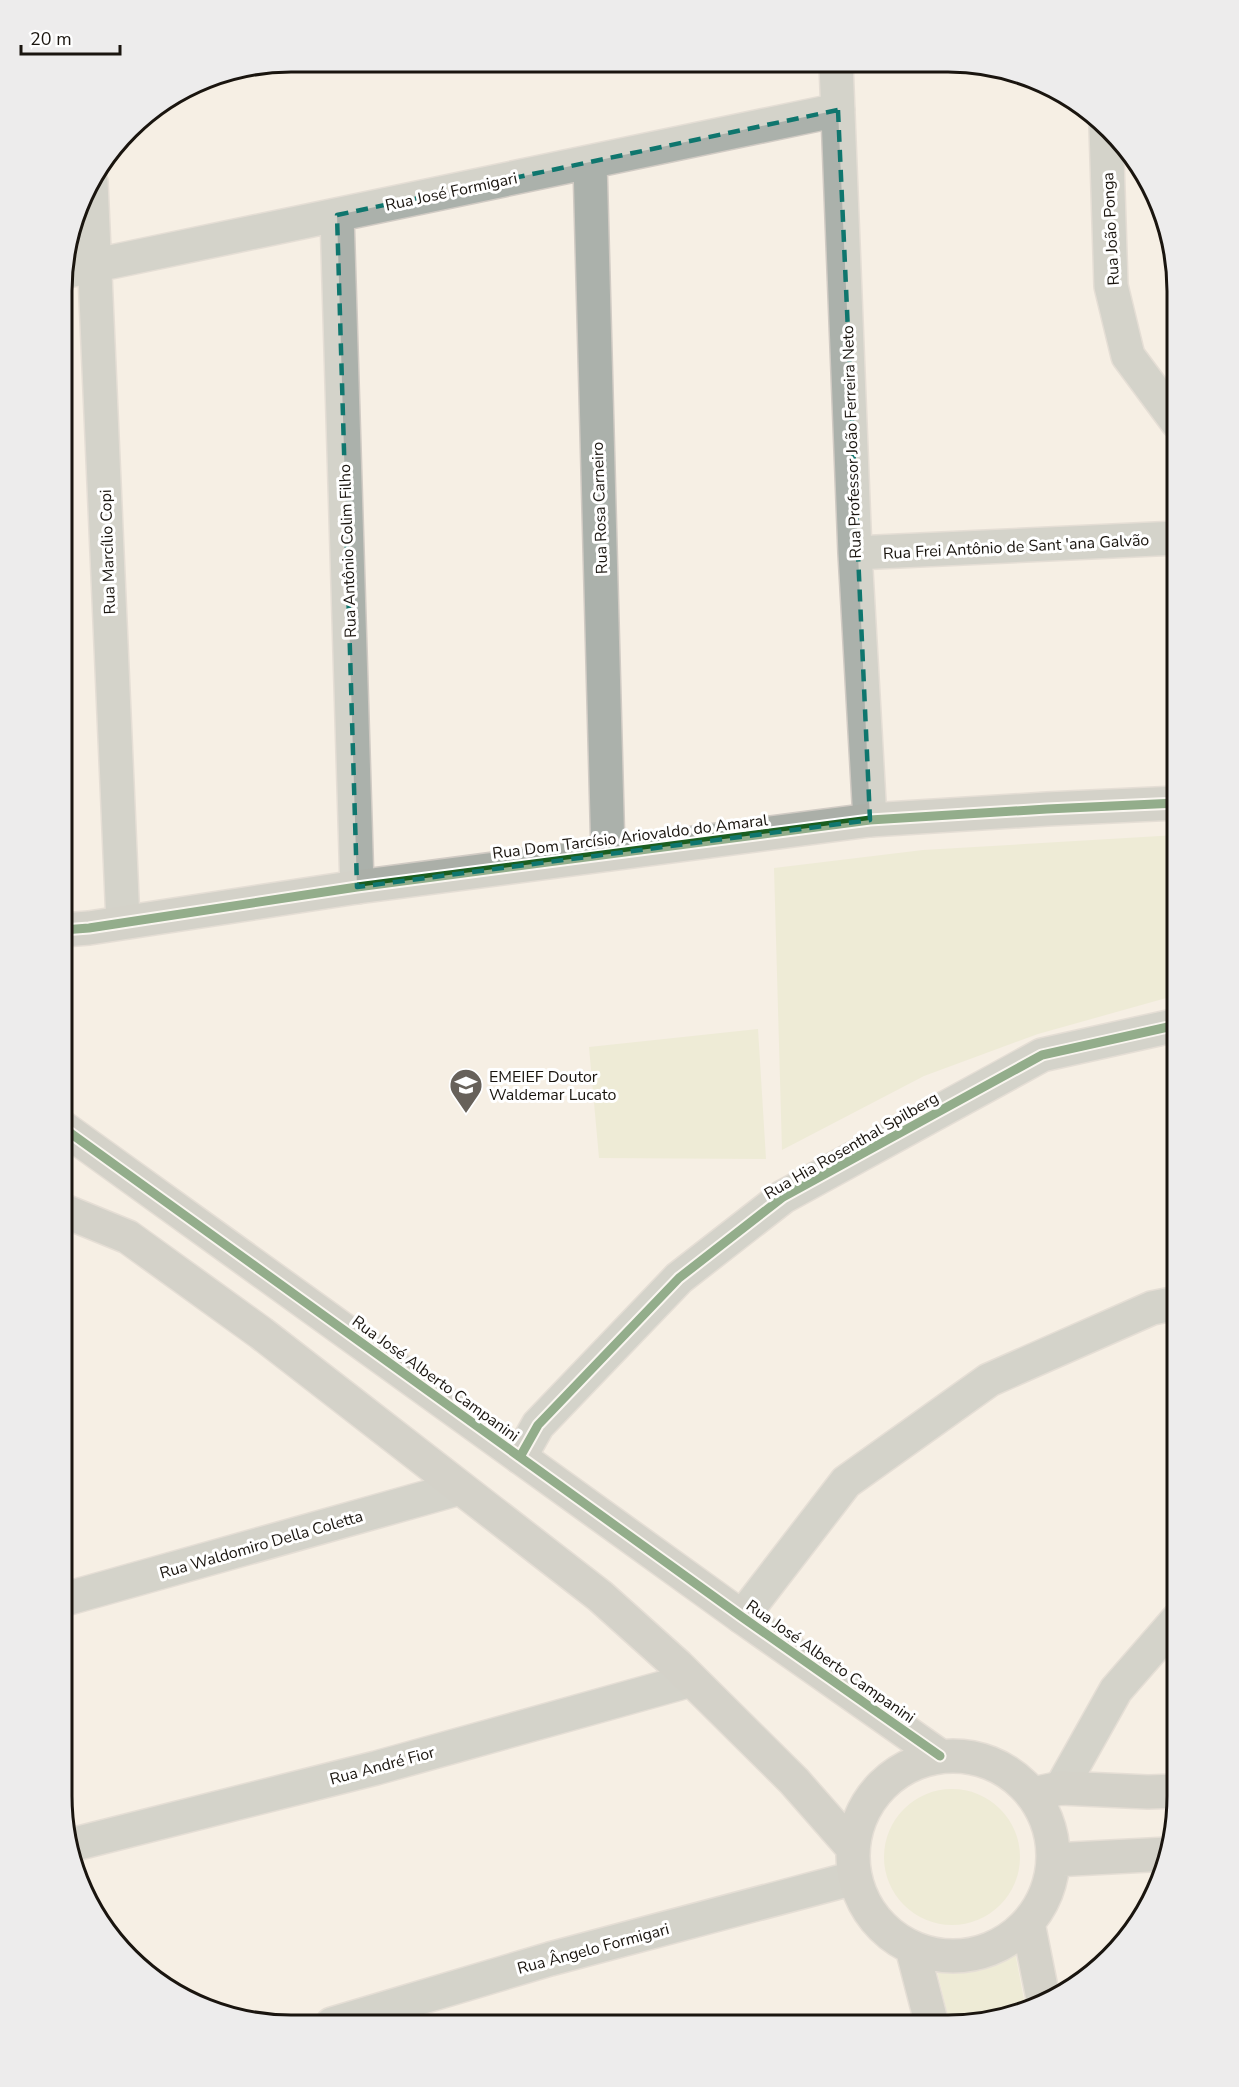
<svg xmlns="http://www.w3.org/2000/svg" width="1239" height="2087" font-family="'Nunito Sans',sans-serif">
<style>
.green{fill:#e4e6c6}
.lines{fill:none;stroke-linecap:round;stroke-linejoin:round}
.street-casing{stroke:#d1cbc4;stroke-width:36}
.secondary-casing{stroke:#d1cbc4;stroke-width:36}
.street{stroke:#abb1ab;stroke-width:33}
.secondary{stroke:#abafa8;stroke-width:33}
.cycleway-casing{stroke:#fff;stroke-width:13}
.cycleway{stroke:#1b5e20;stroke-width:9}
.marked{fill:none;stroke:#0f766e;stroke-width:4.5;stroke-dasharray:12 8;stroke-linejoin:round}
.labels{text-anchor:middle;stroke-width:6;stroke-linejoin:round;paint-order:stroke}
.street-label{font-size:16px;fill:#1a150f;stroke:#fff}
.poi-label{font-size:16px;fill:#1a150f;stroke:#fff;text-anchor:start}
.rim{fill:none;stroke:#1a150f;stroke-width:3}
</style>
<rect width="100%" height="100%" fill="#f6efe4"/>
<path class="green" d="M1177 835V995L1038 1034 924 1076 782 1150 774 868 923 850Z
M758 1029 766 1159 599 1158 589 1047Z
M884 1857a68 68 0 1 1 136 0a68 68 0 1 1-136 0Z
M1014 1947 1026 2010 950 2025 936 1967 979 1971Z"/>
<g class="lines">
<defs>
<path id="street" d="M836 63 855 553 870 820
M1106 127 1111 286 1128 356 1177 422
M590 162 608 854
M91 182 123 922
M337 215 357 887
M63 272 838 110
M855 553 1177 538
M520 1457 538 1425 679 1278 783 1197 1042 1055 1177 1025
M62 1600 460 1488
M742 1617 846 1482 989 1380 1152 1308 1177 1303
M1061 1788 1116 1690 1177 1620
M71 1845 376 1768 691 1680
M332 2024 550 1959 854 1878"/>
<path id="secondary" d="M63 930 89 928 357 887 870 820 1047 809 1177 803
M62 1127 742 1617 940 1756
M62 1210 128 1237 261 1333 600 1596 678 1666 794 1781 852 1847
M853 1856a100 100 0 1 1 200 0a100 100 0 1 1-200 0Z
M1033 1794 1061 1788 1148 1792 1177 1791
M1053 1860 1168 1854
M1028 1923 1044 2003
M912 1948 932 2025"/>
</defs>
<use href="#street" class="street-casing"/>
<use href="#secondary" class="secondary-casing"/>
<use href="#street" class="street"/>
<use href="#secondary" class="secondary"/>
<defs>
<path id="cycleway" d="M63 930 89 928 357 887 870 820 1047 809 1177 803
M62 1127 742 1617 940 1756
M520 1457 538 1425 679 1278 783 1197 1042 1055 1177 1025"/>
</defs>
<use href="#cycleway" class="cycleway-casing"/>
<use href="#cycleway" class="cycleway"/>
</g>
<path d="M0 0H1239V2087H0ZM838 110 870 820 357 887 337 215Z" fill="#f6efe4" fill-opacity=".55" fill-rule="evenodd"/>
<path class="marked" d="M838 110 870 820 357 887 337 215Z"/>
<defs>
<symbol id="school-pin" viewBox="-11 -11 22 30"><path d="M0 17L-7.5 6A9.5 9.5 0 1 1 7.5 6Z" fill="#67615a" stroke="#fff"/><path d="M0-5L7-2L0 1L-7-2ZM-4 1L0 2.5L4 1V4Q0 6-4 4Z" fill="#fff"/></symbol>
</defs>
<g fill-rule="evenodd">
<use href="#school-pin" x="447" y="1066" width="38" height="52"/>
</g>
<g class="labels">
<g class="street-label">
<text transform="translate(451 191) rotate(-12)" y="6">Rua José Formigari</text>
<text transform="translate(1110 229) rotate(-93)" y="6">Rua João Ponga</text>
<text transform="translate(851 442) rotate(-92)" y="6">Rua Professor João Ferreira Neto</text>
<text transform="translate(599 508) rotate(-92)" y="6">Rua Rosa Carneiro</text>
<text transform="translate(1016 546) rotate(-3)" y="6">Rua Frei Antônio de Sant 'ana Galvão</text>
<text transform="translate(347 551) rotate(-92)" y="6">Rua Antônio Colim Filho</text>
<text transform="translate(107 552) rotate(-92)" y="6">Rua Marcílio Copi</text>
<text transform="translate(630 836) rotate(-7)" y="6">Rua Dom Tarcísio Ariovaldo do Amaral</text>
<text transform="translate(851 1145) rotate(-30)" y="6">Rua Hia Rosenthal Spilberg</text>
<text transform="translate(436 1378) rotate(36)" y="6">Rua José Alberto Campanini</text>
<text transform="translate(261 1544) rotate(-16)" y="6">Rua Waldomiro Della Coletta</text>
<text transform="translate(831 1661) rotate(35)" y="6">Rua José Alberto Campanini</text>
<text transform="translate(382 1765) rotate(-15)" y="6">Rua André Fior</text>
<text transform="translate(593 1948) rotate(-15)" y="6">Rua Ângelo Formigari</text>
</g>
<g class="poi-label">
<text x="489" y="1082">EMEIEF Doutor<tspan x="489" dy="18">Waldemar Lucato</tspan></text>
</g>
</g>
<path d="M0 0H1239V2087H0ZM291 72H948A219 219 0 0 1 1167 291V1796A219 219 0 0 1 948 2015H291A219 219 0 0 1 72 1796V291A219 219 0 0 1 291 72Z" fill="#edecec" fill-rule="evenodd"/>
<path class="rim" d="M291 72H948A219 219 0 0 1 1167 291V1796A219 219 0 0 1 948 2015H291A219 219 0 0 1 72 1796V291A219 219 0 0 1 291 72Z"/>
<path d="M21 45v9h99v-9" fill="none" stroke="#1a150f" stroke-width="3"/>
<text x="30" y="45" font-size="18" fill="#1a150f" stroke="#ffffff" stroke-width="4.5" paint-order="stroke">20 m</text>
</svg>
